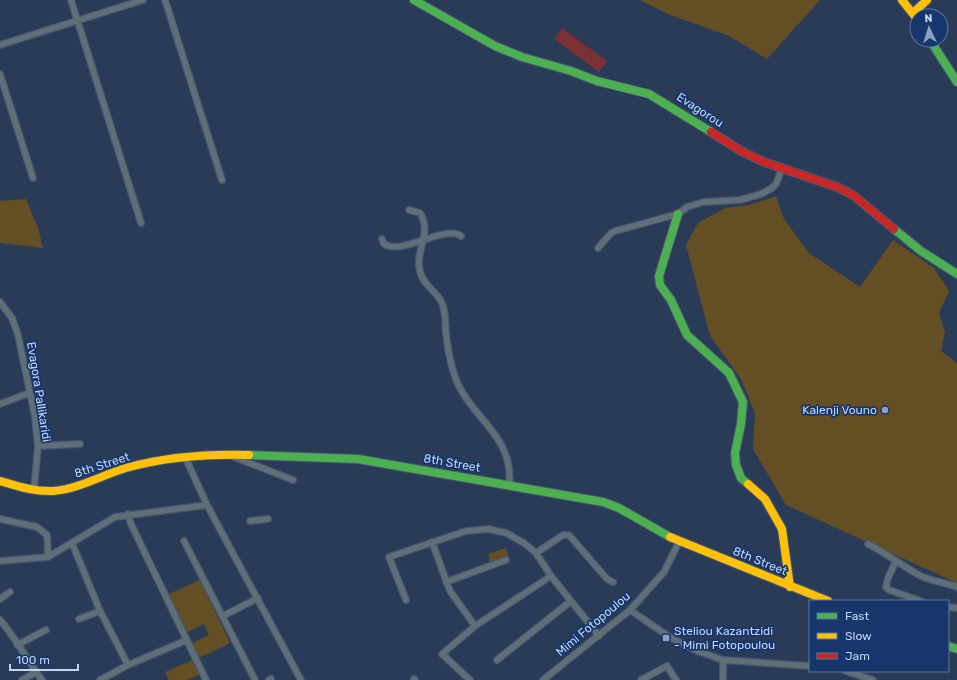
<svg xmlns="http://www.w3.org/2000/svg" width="957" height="680" font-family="Rubik,sans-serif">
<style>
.green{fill:#644e23}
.water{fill:#793136}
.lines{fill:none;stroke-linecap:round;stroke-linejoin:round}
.street-casing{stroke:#485871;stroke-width:8}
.fast-casing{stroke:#485871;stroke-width:10}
.slow-casing{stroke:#485871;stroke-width:10}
.jam-casing{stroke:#485871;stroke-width:10}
.street{stroke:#5f6f77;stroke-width:5.5}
.fast{stroke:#4caf50;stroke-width:8}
.slow{stroke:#ffc107;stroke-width:8}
.jam{stroke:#c62828;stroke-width:8}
.poi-dot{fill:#8c9fbe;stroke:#17366b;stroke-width:1.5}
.labels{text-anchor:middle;stroke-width:3.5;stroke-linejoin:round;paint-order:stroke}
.street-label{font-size:12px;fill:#c1d5f5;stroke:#17366b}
.poi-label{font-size:12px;fill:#c1d5f5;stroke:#17366b;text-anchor:end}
</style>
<rect width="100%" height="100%" fill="#2a3b58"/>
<path class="green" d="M640 0H820L767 59 729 36 668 14Z
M776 196 784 219 809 253 860 287 893 240 934 268 949 291 939 313 945 332 941 351 957 363V583L786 505 753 449 755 413 741 379 710 336 686 245 698 223 725 208 749 205Z
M26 199 38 228 43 248 0 243V201Z
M506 548 509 558 490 563 488 554Z
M200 580 230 643 199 658 192 643 209 635 204 624 187 632 169 594Z
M193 660 200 674 187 680H169L165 672Z"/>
<path class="water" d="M562 28 607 61 599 72 554 39Z"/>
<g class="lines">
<defs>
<path id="street" d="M71 0 141 223
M165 0 222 180
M0 45 143 0
M0 74 33 178
M409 210 420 213C434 234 411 254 422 277 427 288 440 294 443 306 446 315 445 324 446 333 448 351 451 370 459 386 471 412 499 430 507 459 510 467 509 477 510 486
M382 239 384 244C402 256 445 224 461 236
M598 248 611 233 615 231 678 214 687 207 703 202 740 200 761 194 772 188 776 184 782 168
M0 302 12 318 18 335 35 417 38 446 34 490
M0 404 29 393
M38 446 80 444
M185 457 207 505 301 680
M234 457 293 480
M128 514 131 524 206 680
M0 519 37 527 47 535 48 557
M250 521 268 519
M184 541 255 680
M432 542 450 591 475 626
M72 543 100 611 128 665
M868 544C886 553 901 565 919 575 932 582 945 582 957 587
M536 553 563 535H569L607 579 613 582
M0 561 48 557 115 517 207 505
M896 561 888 578 886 587 889 590 921 601
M446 582 506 560
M0 599 10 592
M406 600 389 557 466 531 489 529 506 533 524 543 536 553 551 576 599 636
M948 607 957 608
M630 610 671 638 697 651 723 660 810 666
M223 616 258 598
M79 619 100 611
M0 620C16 638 27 660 42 680
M17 645 46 630
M497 660 571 601
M723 660V680
M846 671 873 680
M414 679 415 680
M22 680 36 672
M100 680 128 665 187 640
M269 680 271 679
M470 680 442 654 475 626 551 576
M543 680 630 610 664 572 679 542
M641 680 667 666 676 680"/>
<path id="fast" d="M414 0 495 46 522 57 571 71 597 81 649 94 711 132
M930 40 957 82
M678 214 659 276 660 285 671 300 687 335 729 373 743 402 741 424 735 453 736 465 741 478 748 484
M894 229 921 251 957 274
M249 455 358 459 603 502 619 508 670 537
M948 646 957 649"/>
<path id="slow" d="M902 0 917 19
M913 13 927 0
M0 481C17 486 35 492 53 491 79 489 102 475 126 468 165 457 208 454 249 455
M748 484 765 499 782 529 790 587
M670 537 828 601"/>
<path id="jam" d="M711 132 741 151 764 162 837 187 853 195 894 229"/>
</defs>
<use href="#street" class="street-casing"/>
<use href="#fast" class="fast-casing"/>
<use href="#slow" class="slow-casing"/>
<use href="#jam" class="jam-casing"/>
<use href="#street" class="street"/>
<use href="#fast" class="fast"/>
<use href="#slow" class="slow"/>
<use href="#jam" class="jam"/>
</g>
<g class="poi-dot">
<circle cx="885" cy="410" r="4"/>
<rect x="662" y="634" width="8" height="8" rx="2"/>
</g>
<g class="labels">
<g class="street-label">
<text transform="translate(700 110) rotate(33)" y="4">Evagorou</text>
<text transform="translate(39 392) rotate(81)" y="4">Evagora Pallikaridi</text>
<text transform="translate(452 463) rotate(10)" y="4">8th Street</text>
<text transform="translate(102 465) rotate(-18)" y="4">8th Street</text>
<text transform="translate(760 561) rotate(22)" y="4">8th Street</text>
<text transform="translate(593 624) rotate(-40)" y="4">Mimi Fotopoulou</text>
</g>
<g class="poi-label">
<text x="877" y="414">Kalenji Vouno</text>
<text x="674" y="635" text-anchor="start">Steliou Kazantzidi<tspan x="674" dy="14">- Mimi Fotopoulou</tspan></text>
</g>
</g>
<rect x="809" y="600" width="140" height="72" fill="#17366b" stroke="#5b76a2"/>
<rect x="817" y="613" width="20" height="6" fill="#4caf50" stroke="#5b76a2"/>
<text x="845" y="620" font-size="12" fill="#c1d5f5">Fast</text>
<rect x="817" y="633" width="20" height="6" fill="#ffc107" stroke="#5b76a2"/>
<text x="845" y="640" font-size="12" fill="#c1d5f5">Slow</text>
<rect x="817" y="653" width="20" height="6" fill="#c62828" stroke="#5b76a2"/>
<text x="845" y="660" font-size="12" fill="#c1d5f5">Jam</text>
<g transform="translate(929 28) rotate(356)"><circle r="19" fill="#17366b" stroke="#5b76a2"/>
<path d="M0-3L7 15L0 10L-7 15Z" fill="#8c9fbe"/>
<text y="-6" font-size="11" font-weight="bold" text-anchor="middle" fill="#c1d5f5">N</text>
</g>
<path d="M10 664v6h68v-6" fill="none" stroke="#c1d5f5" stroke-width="2"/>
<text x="16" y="664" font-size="12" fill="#c1d5f5" stroke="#17366b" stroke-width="3" paint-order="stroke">100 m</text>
</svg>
